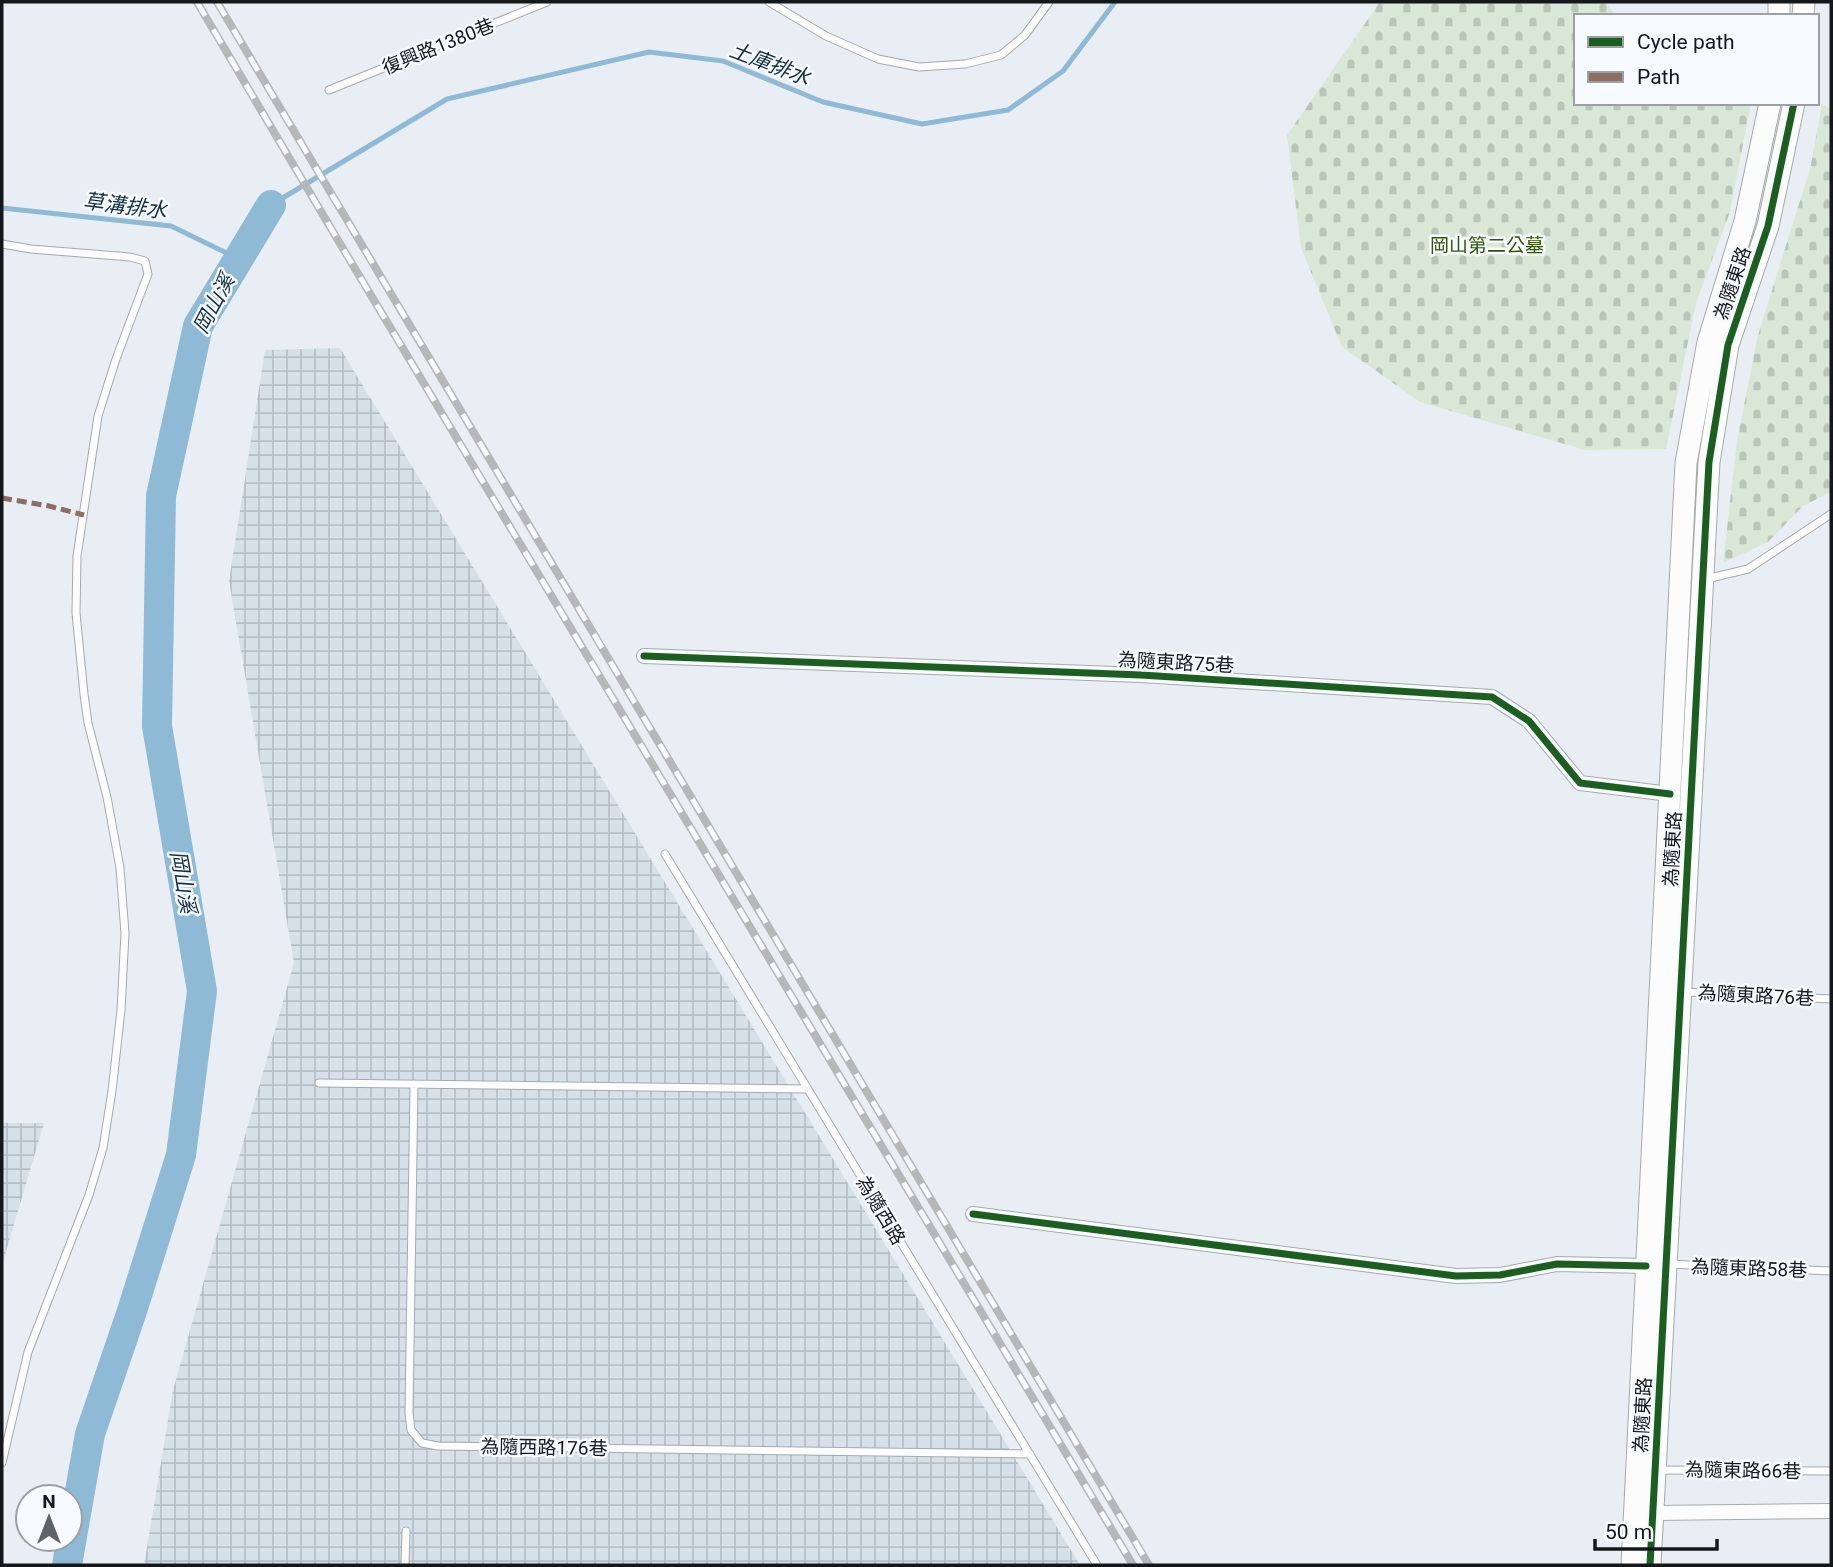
<svg xmlns="http://www.w3.org/2000/svg" width="1833" height="1567" font-family="Roboto,'Noto Sans TC',sans-serif">
<style>
.industrial{fill:url(#industrial-grid)}
.cemetery{fill:url(#cemetery-stones)}
.lines{fill:none;stroke-linecap:round;stroke-linejoin:round}
.stream{stroke:#8fbad6;stroke-width:5}
.river{stroke:#8fbad6;stroke-width:30}
.lane-casing{stroke:#a5aaad;stroke-width:9}
.street-casing{stroke:#a5aaad;stroke-width:16}
.secondary-casing{stroke:#a5aaad;stroke-width:23}
.lane{stroke:#fcfcfd;stroke-width:7}
.street{stroke:#fcfcfd;stroke-width:14}
.secondary{stroke:#fcfcfd;stroke-width:21}
.rail-casing{stroke:#b5b7b8;stroke-width:8}
.rail{stroke:#f7fafe;stroke-width:5;stroke-dasharray:16;stroke-linecap:butt}
.quiet{stroke:#8d6e63;stroke-width:5;stroke-dasharray:10 5;stroke-linecap:butt}
.cycleway-casing{stroke:#f7fafe;stroke-width:11}
.cycleway{stroke:#1b5e20;stroke-width:7}
.labels{text-anchor:middle;stroke-width:5;stroke-linejoin:round;paint-order:stroke}
.street-label{font-size:19px;fill:#14181b;stroke:#f7fafe}
.park-label{font-size:19px;fill:#315605;stroke:#f7fafe}
.water-label{font-size:21px;font-style:italic;fill:#143041;stroke:#f7fafe}
</style>
<defs>
<pattern id="industrial-grid" width="8" height="8" patternUnits="userSpaceOnUse" patternTransform="scale(1.75)"><rect width="8" height="8" fill="#d5e0e9"/><path d="M0 4h8M4 0v8" fill="none" stroke="#b6bfc7"/></pattern>
<pattern id="cemetery-stones" width="16" height="16" patternUnits="userSpaceOnUse" patternTransform="scale(1.75)"><rect width="16" height="16" fill="#d9e8d6"/><path d="M2 7V4a2 2 0 0 1 4 0v3zM10 15v-3a2 2 0 0 1 4 0v3z" fill="#b9c6b7"/></pattern>
</defs>
<rect width="100%" height="100%" fill="#e8eef3"/>
<path class="industrial" d="M340 348 1080 1565H144L173 1390 294 963 229 581 265 350Z
M2 1123H44L2 1265Z"/>
<path class="cemetery" d="M1380 2H1606L1616 16H1576V103H1751L1730 212 1696 303 1666 449 1585 450 1420 402 1342 347 1301 248 1287 135Z
M1822 104 1831 109V492L1803 506 1768 542 1723 563 1737 441 1758 335 1810 169Z"/>
<g class="lines">
<path class="stream" d="M271 205 447 99 649 52 723 61 823 102 922 124 1008 110 1063 71 1115 2
M2 208 171 226 239 259"/>
<path class="river" d="M67 1565 90 1434 132 1311 181 1155 202 991 157 726 161 496 198 326 271 205"/>
<defs>
<path id="lane" d="M769 2 826 36 878 59 919 67 965 64 1001 55 1025 35 1049 2
M329 90 547 2
M2 244 31 249 130 257 145 261 148 274 116 359 98 416 77 556 76 613 84 694 88 723 107 797 120 868 125 933 121 1010 112 1091 103 1148 89 1195 28 1352 2 1463
M1706 579 1748 569 1831 514
M665 854 1097 1565
M1684 992 1831 999
M319 1083 808 1089
M414 1084 409 1413 411 1430 422 1443 438 1446 1030 1454
M1667 1264 1831 1271
M1657 1470 1831 1471
M405 1565 406 1531"/>
<path id="street" d="M644 656 1141 675 1492 697 1529 721 1580 783 1670 794
M973 1214 1456 1276 1500 1275 1557 1264 1646 1266
M1652 1513 1831 1511"/>
<path id="secondary" d="M1779 2V16
M1803 16 1804 2
M1632 1565 1686 463 1708 342 1745 221 1770 103
M1650 1565 1709 462 1728 345 1768 226 1794 103"/>
</defs>
<use href="#lane" class="lane-casing"/>
<use href="#street" class="street-casing"/>
<use href="#secondary" class="secondary-casing"/>
<use href="#lane" class="lane"/>
<use href="#street" class="street"/>
<use href="#secondary" class="secondary"/>
<defs>
<path id="rail" d="M197 2 345 252 1133 1565
M217 2 1149 1565"/>
</defs>
<use href="#rail" class="rail-casing"/>
<use href="#rail" class="rail"/>
<path class="quiet" d="M2 498 49 506 84 515"/>
<defs>
<path id="cycleway" d="M644 656 1141 675 1492 697 1529 721 1580 783 1670 794
M973 1214 1456 1276 1500 1275 1557 1264 1646 1266
M1650 1565 1709 462 1728 345 1768 226 1794 103"/>
</defs>
<use href="#cycleway" class="cycleway-casing"/>
<use href="#cycleway" class="cycleway"/>
</g>
<g class="labels">
<g class="street-label">
<text transform="translate(438 46) rotate(-22)" y="7">復興路1380巷</text>
<text transform="translate(1732 283) rotate(-71)" y="7">為隨東路</text>
<text transform="translate(1176 662) rotate(3)" y="7">為隨東路75巷</text>
<text transform="translate(1672 849) rotate(-87)" y="7">為隨東路</text>
<text transform="translate(1756 995) rotate(3)" y="7">為隨東路76巷</text>
<text transform="translate(881 1210) rotate(59)" y="7">為隨西路</text>
<text transform="translate(1749 1268) rotate(2)" y="7">為隨東路58巷</text>
<text transform="translate(1642 1415) rotate(-87)" y="7">為隨東路</text>
<text transform="translate(544 1447) rotate(1)" y="7">為隨西路176巷</text>
<text transform="translate(1743 1470) rotate(1)" y="7">為隨東路66巷</text>
</g>
<g class="park-label">
<text x="1487" y="252">岡山第二公墓</text>
</g>
<g class="water-label">
<text transform="translate(770 64) rotate(21)" y="7">土庫排水</text>
<text transform="translate(125 206) rotate(7)" y="7">草溝排水</text>
<text transform="translate(214 304) rotate(-62)" y="7">岡山溪</text>
<text transform="translate(183 882) rotate(80)" y="7">岡山溪</text>
</g>
</g>
<rect width="1833" height="1567" fill="none" stroke="#14181b" stroke-width="7"/>
<rect x="1574" y="14" width="245" height="91" fill="#f7fafe" stroke="#9ca0a3" stroke-width="2"/>
<rect x="1588" y="37" width="35" height="10" fill="#1b5e20" stroke="#9ca0a3" stroke-width="2"/>
<text x="1637" y="49" font-size="21" fill="#14181b">Cycle path</text>
<rect x="1588" y="72" width="35" height="10" fill="#8d6e63" stroke="#9ca0a3" stroke-width="2"/>
<text x="1637" y="84" font-size="21" fill="#14181b">Path</text>
<g transform="translate(49 1518)"><circle r="33" fill="#f7fafe" stroke="#9ca0a3" stroke-width="2"/>
<path d="M0-5L12 26L0 18L-12 26Z" fill="#5e6367"/>
<text y="-10" font-size="19" font-weight="bold" text-anchor="middle" fill="#14181b">N</text>
</g>
<path d="M1595 1539v10h122v-10" fill="none" stroke="#14181b" stroke-width="3.5"/>
<text x="1605" y="1539" font-size="21" fill="#14181b" stroke="#f7fafe" stroke-width="5" paint-order="stroke">50 m</text>
</svg>
